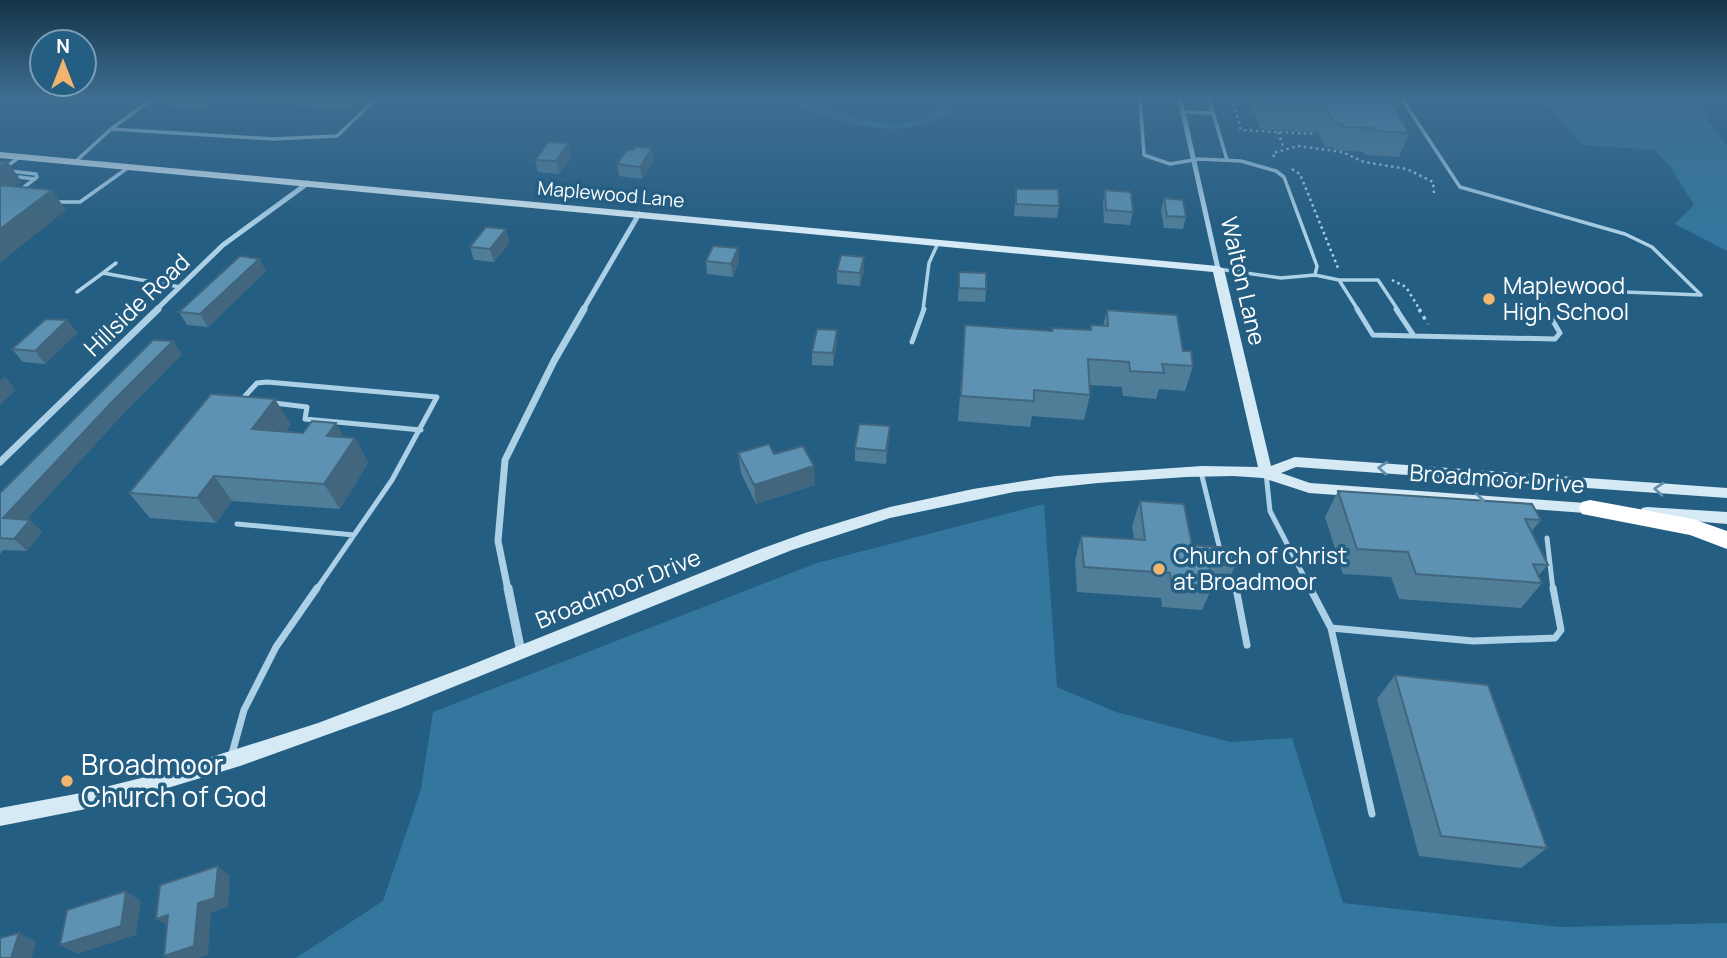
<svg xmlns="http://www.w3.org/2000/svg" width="1727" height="958" font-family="Manrope,sans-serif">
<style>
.green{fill:#34779e}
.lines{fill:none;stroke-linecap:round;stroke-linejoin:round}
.path-far1{stroke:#acd1e7;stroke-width:2.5;stroke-dasharray:2.5 3.5;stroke-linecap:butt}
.path{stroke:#acd1e7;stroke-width:3.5;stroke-dasharray:3.5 5;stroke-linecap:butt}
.lane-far2{stroke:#acd1e7;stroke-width:3.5}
.lane-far1{stroke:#acd1e7;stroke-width:5}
.lane{stroke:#acd1e7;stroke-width:7}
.street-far2{stroke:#acd1e7;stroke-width:5}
.street-far1{stroke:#acd1e7;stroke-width:7}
.street{stroke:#acd1e7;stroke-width:9}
.secondary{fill:#d6eaf6;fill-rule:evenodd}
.highway{fill:#fff;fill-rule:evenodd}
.wall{fill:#507e99}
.shaded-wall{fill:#41667d}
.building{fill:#5d92b2;stroke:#41667d;stroke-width:2}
.oneway{stroke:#628fab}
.poi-dot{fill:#f2b56f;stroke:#245e82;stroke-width:2.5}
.labels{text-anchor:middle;stroke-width:7;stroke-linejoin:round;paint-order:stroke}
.far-street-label{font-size:19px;fill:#fff;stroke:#245e82}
.street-label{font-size:23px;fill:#fff;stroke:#245e82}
.poi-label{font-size:23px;fill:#fff;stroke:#245e82;text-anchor:start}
.near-poi-label{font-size:28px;fill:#fff;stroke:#245e82;text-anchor:start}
</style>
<rect width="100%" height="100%" fill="#245e82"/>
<path class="green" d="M775 99C782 99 790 98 797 99 840 109 877 133 921 119 932 115 942 110 946 99L957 100C953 113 941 119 929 123 877 140 824 115 775 99Z
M1532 99H1702L1709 122 1727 145V251L1675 224 1694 205 1671 168 1655 150 1583 145 1551 109Z
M1044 504 1057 687 1116 712 1230 742 1292 738 1343 903 1561 927 1727 923V958H296L383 901 421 789 433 712 817 563Z"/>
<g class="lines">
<path class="path-far1" d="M1255 103 1233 102 1241 130 1315 134
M1278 132 1283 146
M1274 157 1273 153 1298 146 1342 152 1364 162 1407 169 1433 182 1434 193
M1292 169 1300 174 1338 268
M1392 280 1406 287 1420 310"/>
<path class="path" d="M1419 309 1428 324"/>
<path class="lane-far2" d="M1140 99 1144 155 1170 164 1199 159 1241 161 1276 171 1284 177 1317 266 1315 275 1281 278 1218 269
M1209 99 1227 160
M1402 99 1460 187 1625 234 1652 247 1701 295 1548 289 1538 296 1547 310
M1183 112 1213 113
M111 129 273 139 337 136 376 99
M76 161 111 129 152 99
M0 171 21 156
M9 171 36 174 37 177 19 191
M19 177 35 179
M56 202H80L129 167
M116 263 103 273 180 287
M1315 275 1339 280
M1339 280H1378L1398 310
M1339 280 1358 310
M77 292 103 273
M923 310 929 263 938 243"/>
<path class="lane-far1" d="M1357 309 1373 335 1414 336 1396 309
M1414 336 1555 339 1560 333 1546 309
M912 342 924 309
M250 400 245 396 257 383 267 382 437 397 392 480 316 590
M274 403 307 407 305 419 421 430
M1201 472 1221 554
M1266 473 1270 511 1311 590
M237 524 354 535
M1547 538 1553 590
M1227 569 1236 590"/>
<path class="lane" d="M1236 588 1247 645
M1310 588 1331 628 1372 814
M1331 628 1473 641 1555 638 1561 630 1553 588
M231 757 244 710 276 647 317 588"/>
<path class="street-far2" d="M1180 99 1218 269
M156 310 223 245 308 183
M583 310 639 214"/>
<path class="street-far1" d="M0 462 158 309
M508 590 498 541 505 460 554 361 584 309"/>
<path class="street" d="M508 588 521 652"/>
<path class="secondary" d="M0 152 1218 266 1224 269 1271 466 1295 457 1727 488V498L1296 467 1281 473 1310 483 1599 504 1604 505 1606 509 1604 513 1599 514 1309 493 1263 478 1233 476 1186 477 1098 483 1014 492 890 518 792 550 401 708 240 766 161 790 81 810 0 826V808L81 793 161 773 318 723 466 667 758 550 805 533 890 507 973 489 1056 476 1202 466 1258 467 1213 272 0 158Z
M1647 507 1727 512V524L1647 517 1642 516 1640 512 1642 508Z"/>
<path class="highway" d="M1590 500 1693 519 1727 531V549L1690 535 1582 514 1579 508 1582 502Z"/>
</g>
<path class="wall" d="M163 99H364L353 109 215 101 206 108 167 106Z
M1253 99H1402L1397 110H1396L1409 133 1399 157 1365 155 1364 152 1335 150 1333 147H1325L1318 132 1260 129 1251 105Z
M572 155 559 174 538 172 535 160Z
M654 161 642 179 619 176 617 164Z
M1016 189 1059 206 1057 218 1014 216Z
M1105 190 1133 212 1130 225 1104 223 1103 203Z
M1164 198 1186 217 1183 229 1164 228 1161 211Z
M510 242 494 262 474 260 470 247Z
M738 248 739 261 733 277 707 274 706 261Z
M259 259 266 271 208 327 187 325 179 312Z
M864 270 860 286 837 284V271Z
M959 272 986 289 985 302 958 301Z
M1107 310 1183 351 1193 366 1185 391 1159 389 1156 399 1123 396 1122 387 1090 385V395L1084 420 1032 416 1030 427 958 421 965 325 1052 331V328L1089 330 1091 325 1103 326Z
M67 320 77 333 45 364 23 362 12 349Z
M837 343 833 366 812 365V352Z
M182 354 121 416 27 519 42 532 27 551 3 550 0 554V493Z
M291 424 285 432 355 438 368 463 340 509 232 501 216 523 150 518 129 493Z
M889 439 886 464 855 461V448Z
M738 453 815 485 756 504 741 473Z
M1338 491 1541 520 1531 532 1548 565 1538 576 1542 583 1521 608 1399 599 1391 577 1343 574 1325 517Z
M1140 501 1192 545 1235 566 1224 591 1211 590 1202 610 1162 607 1161 598 1077 592 1075 561 1081 536 1134 539 1132 526Z
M1395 675 1547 848 1521 868 1419 856 1377 699Z"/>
<path class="shaded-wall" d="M201 99H214L215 101 206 108Z
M349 99H364L353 109Z
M569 143 572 155 559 174 556 161Z
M652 148 654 161 642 179 640 167Z
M8 162 22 182 7 192 0 182V167Z
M52 190 66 210 0 263V229Z
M506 229 510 242 494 262 490 249Z
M738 248 739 261 733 277 731 264Z
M864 257V270L860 286V273Z
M259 259 266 271 208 327 200 314Z
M67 320 77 333 45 364 35 351Z
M837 330V343L833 366V353Z
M173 341 182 354 121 416 16 531 3 518 111 403Z
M5 376 16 390 0 405V381Z
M275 399 291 424 269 455 252 429Z
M336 423 349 446 355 438 368 463 340 509 324 484 327 436Z
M890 426 889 439 886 464V451Z
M814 466 815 485 756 504 754 485Z
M214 476 232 501 216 523 197 498Z
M30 520 42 532 27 551 14 539Z
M218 866 230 876 228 907 211 913 208 955 198 958H167L164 956 198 903Z
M126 891 141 901 136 935 77 954 60 945Z
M168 915 171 928 156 919Z
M19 933 36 942 32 958H11Z"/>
<path class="building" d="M1264 99H1389L1409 133 1375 131 1373 128 1344 127 1342 124 1334 123 1327 108 1267 105Z
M548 142 569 143 556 161 535 160Z
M635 147 652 148 640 167 617 164 627 150H633Z
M0 161 8 162 0 167Z
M0 185 52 190 0 229Z
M1016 189H1058L1059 206 1016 204Z
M1105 190 1131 192 1133 212 1106 210Z
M1164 198 1183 200 1186 217 1167 216Z
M486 227 506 229 490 249 470 247Z
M713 246 738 248 731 264 706 261Z
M841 255 864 257 860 273 837 271Z
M240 256 259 259 200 314 179 312Z
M959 272 986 273V289L959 288Z
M1107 310 1177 315 1183 351H1191L1193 366 1162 364 1164 373 1130 371 1129 362 1088 359 1090 395 1034 390V401L961 396 965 325 1052 331V328L1091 330V325L1108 326Z
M46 319 67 320 35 351 12 349Z
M817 329 837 330 833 353 812 352Z
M153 340 173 341 111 403 3 518 30 520 14 539 0 538V493Z
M211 394 275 399 252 429 303 433 312 421 336 423 327 436 355 438 324 484 214 476 197 498 129 493Z
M859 424 890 426 886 451 855 448Z
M769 444 774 454 803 446 814 466 754 485 738 453Z
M1338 491 1532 504 1541 520 1525 519 1548 565 1533 564 1542 583 1416 574 1408 552 1357 549Z
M1140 501 1184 504 1192 545 1231 548 1235 566 1209 564 1213 586 1171 583 1170 573 1084 567 1081 536 1145 540Z
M1395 675 1488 685 1547 848 1441 836Z
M218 866 215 898 198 903 194 946 164 956 168 915 156 919 160 885Z
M126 891 121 926 60 945 67 910Z
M19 933 11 958H0V938Z"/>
<defs><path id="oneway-chevron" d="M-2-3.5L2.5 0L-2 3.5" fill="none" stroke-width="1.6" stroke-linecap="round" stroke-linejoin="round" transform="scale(1.75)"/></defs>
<g class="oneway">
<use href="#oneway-chevron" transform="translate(1383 468) rotate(-176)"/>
<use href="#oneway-chevron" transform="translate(1659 489) rotate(-176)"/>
<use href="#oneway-chevron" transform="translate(1479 500) rotate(4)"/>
</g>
<linearGradient id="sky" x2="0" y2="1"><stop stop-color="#143448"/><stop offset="0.42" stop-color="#3f6e92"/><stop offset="1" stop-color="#3f6e92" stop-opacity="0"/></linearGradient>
<rect width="1727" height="233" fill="url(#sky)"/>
<g class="poi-dot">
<circle cx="1489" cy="299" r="7"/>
<circle cx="1159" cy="569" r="7"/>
<circle cx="67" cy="781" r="7"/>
</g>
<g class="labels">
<g class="far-street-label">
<text transform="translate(611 194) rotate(5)" y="7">Maplewood Lane</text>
</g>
<g class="street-label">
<text transform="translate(1243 281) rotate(77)" y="8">Walton Lane</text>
<text transform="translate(137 305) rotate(-44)" y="8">Hillside Road</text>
<text transform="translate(1497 479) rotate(4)" y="8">Broadmoor Drive</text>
<text transform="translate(618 589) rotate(-22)" y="8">Broadmoor Drive</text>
</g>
<g class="poi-label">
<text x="1503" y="294">Maplewood<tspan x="1503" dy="26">High School</tspan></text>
<text x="1173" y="564">Church of Christ<tspan x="1173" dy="26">at Broadmoor</tspan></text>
</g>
<g class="near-poi-label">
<text x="81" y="775">Broadmoor<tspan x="81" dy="32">Church of God</tspan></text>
</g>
</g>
<g transform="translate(63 63)"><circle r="33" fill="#245e82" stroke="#7c9eb4" stroke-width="2"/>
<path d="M0-5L12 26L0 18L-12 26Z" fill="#f2b56f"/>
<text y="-10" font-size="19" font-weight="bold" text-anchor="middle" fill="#ffffff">N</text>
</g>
</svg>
